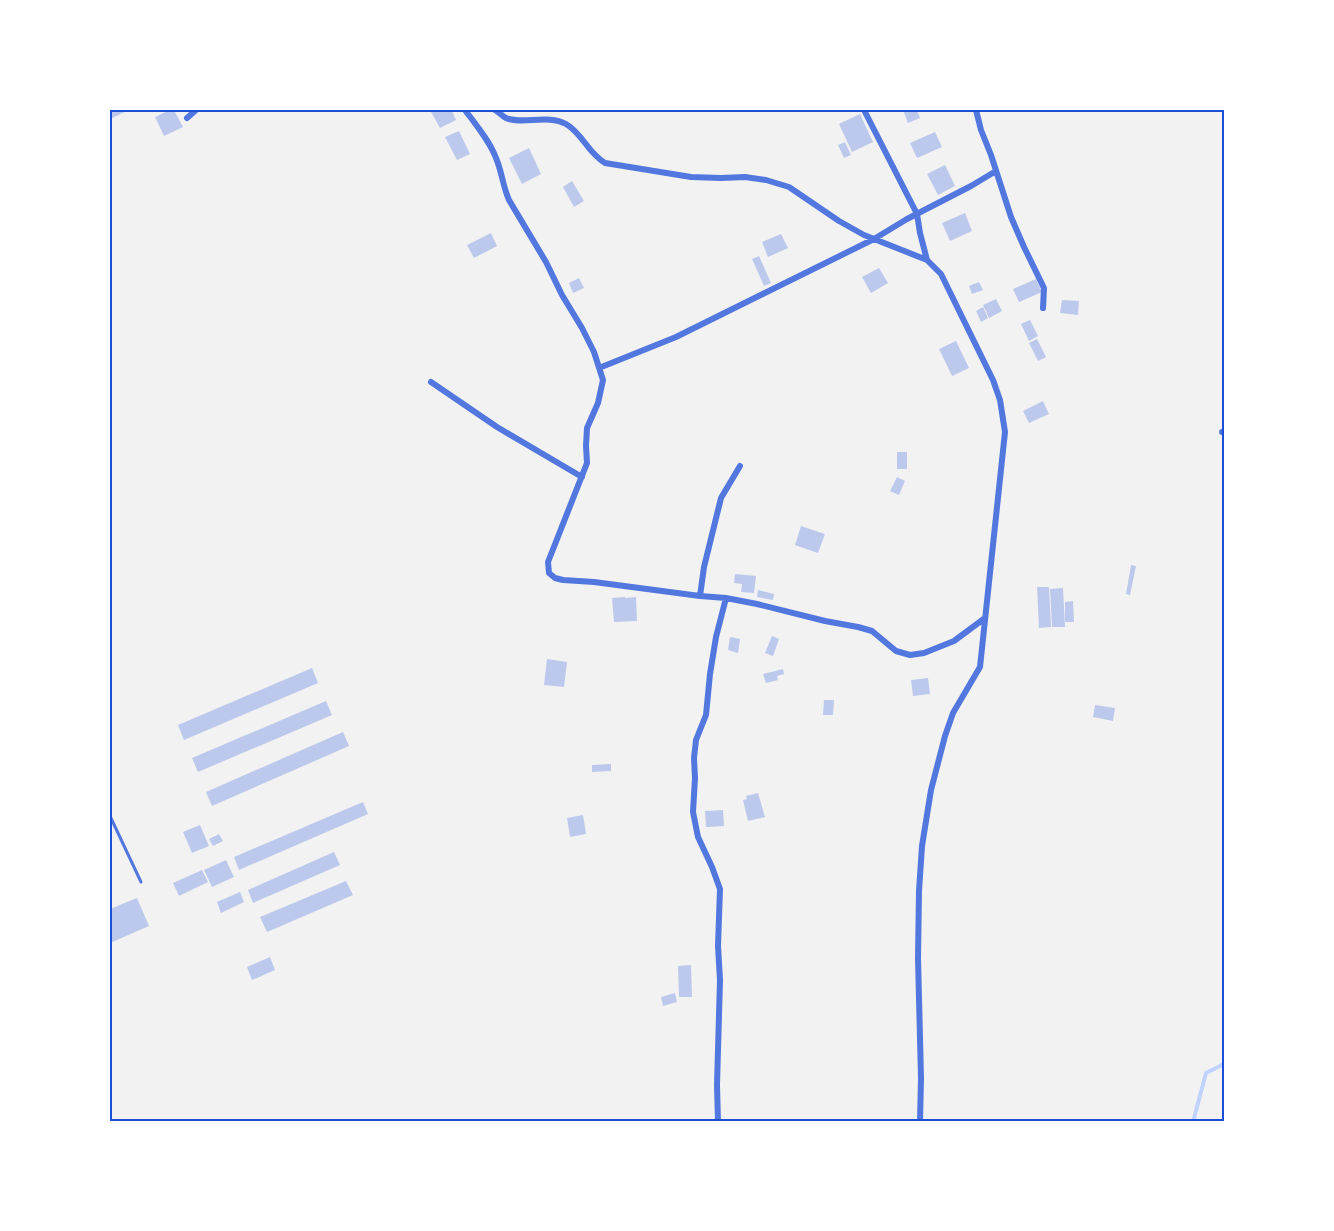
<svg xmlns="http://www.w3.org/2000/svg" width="1334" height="1231" font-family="'Source Sans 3',sans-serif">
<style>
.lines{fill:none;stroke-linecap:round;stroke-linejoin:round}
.stream{stroke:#bfd3fe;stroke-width:4}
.building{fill:#bdc9ec}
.service{stroke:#5277de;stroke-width:3}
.minor{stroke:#5277de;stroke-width:6}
.neatline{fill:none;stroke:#1d4ed8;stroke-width:2}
</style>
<rect width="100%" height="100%" fill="#f2f2f2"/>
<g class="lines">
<path class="stream" d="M1193 1122 1206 1073 1224 1064"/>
</g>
<path class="building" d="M110 110H129L110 119Z
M170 110H174L183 127 164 136 155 117Z
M430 110H455L452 111 456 120 440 128Z
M903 110H917L920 118 908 123Z
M860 114 873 142 852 152 839 124Z
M459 131 470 154 457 160 445 137Z
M935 132 942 147 917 158 910 143Z
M845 142 851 155 844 158 838 145Z
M529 148 541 174 522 184 509 158Z
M945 165 955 186 938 195 927 174Z
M572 181 584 201 574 207 563 187Z
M965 213 972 231 950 241 942 223Z
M491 233 497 246 474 258 467 245Z
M781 234 788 248 768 257 762 242Z
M759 256 771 283 764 286 752 259Z
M879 268 888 283 871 293 862 277Z
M579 278 584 288 573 293 569 283Z
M1036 279 1042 292 1019 302 1013 289Z
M979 282 983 290 972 294 969 286Z
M996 299 1002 311 989 318 983 305Z
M1062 300 1079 301 1078 315 1060 313Z
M983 307 988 318 981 322 976 311Z
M1030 320 1038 336 1029 341 1021 324Z
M1037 339 1046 357 1038 361 1029 343Z
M956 341 969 368 952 376 939 349Z
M1043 401 1049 414 1029 423 1023 411Z
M897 452H907V469H897Z
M897 477 905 481 899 495 890 491Z
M801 526 825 534 818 553 795 545Z
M1131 565 1136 566 1130 595 1126 594Z
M735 574 756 576 754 593 741 592 742 584 734 583Z
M1037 587H1049L1051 627 1039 628Z
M1063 588 1065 627H1052L1050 589Z
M758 590 774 594 773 600 757 597Z
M625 597V598L636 597 637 621 614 622 612 598Z
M1073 601 1074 622H1065V602Z
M772 636 779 639 773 656 765 653Z
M730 637 740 639 738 653 728 650Z
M547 659 567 662 564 687 544 685Z
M312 668 318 683 184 740 178 725Z
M783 669 784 674 777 676 778 680 766 683 763 674Z
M928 678 930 694 913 696 911 680Z
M824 700H834L833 715H823Z
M326 701 332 715 198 772 192 758Z
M1095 705 1115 708 1113 721 1093 717Z
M343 732 349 746 212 806 206 792Z
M611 764V771L592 772V765Z
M758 793 765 817 748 821 743 800 747 799 746 796Z
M363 802 368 814 239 870 234 857Z
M723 810 724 826 706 827 705 811Z
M583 815 586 834 570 837 567 818Z
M200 825 209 846 192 853 183 832Z
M219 834 223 841 213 846 209 839Z
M334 852 340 865 253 903 248 890Z
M226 860 234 877 212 887 204 870Z
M202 870 208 882 179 896 173 883Z
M346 881 353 895 267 932 260 917Z
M240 892 244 902 221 913 217 902Z
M137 898 149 926 110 943V909Z
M270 957 275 970 252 980 247 967Z
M691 965 692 997H679L678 966Z
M675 993 677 1002 663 1006 661 997Z"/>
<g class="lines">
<path class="service" d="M110 816 141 882"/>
<path class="minor" d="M465 110C476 125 489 140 496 158 502 172 503 187 509 200L546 262 562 295 582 328 594 352 603 380 598 403 587 428 586 446 587 463 548 562 549 573 555 578 563 580 594 582 700 596 726 598 757 604 825 621 858 627 872 631 896 651 910 655 924 653 954 641 985 618
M495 110C499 112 502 116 506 118 522 125 548 114 566 124 583 134 587 152 605 163L691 177 721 178 745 177 766 180 789 187 839 221 864 235 927 260 941 274 993 380 1000 400 1005 432 980 667 953 713 945 736 931 790 922 846 919 891 918 958 921 1078 920 1122
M864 110 917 214 920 233 927 260
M976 110 981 130 991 155 1011 217 1024 247 1044 288 1043 308
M187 118 196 110
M599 368 676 337 874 239 907 219 971 186 996 171
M431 382 497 427 582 477
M1222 432H1224
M700 596 704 567 721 498 740 466
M718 1122 717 1085 720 980 718 946 720 889 712 867 698 837 693 812 695 778 694 758 696 740 706 715 710 674 716 637 726 598"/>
</g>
<rect width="1334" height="1231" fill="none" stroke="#ffffff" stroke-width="222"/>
<rect x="111" y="111" width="1112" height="1009" class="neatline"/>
</svg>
